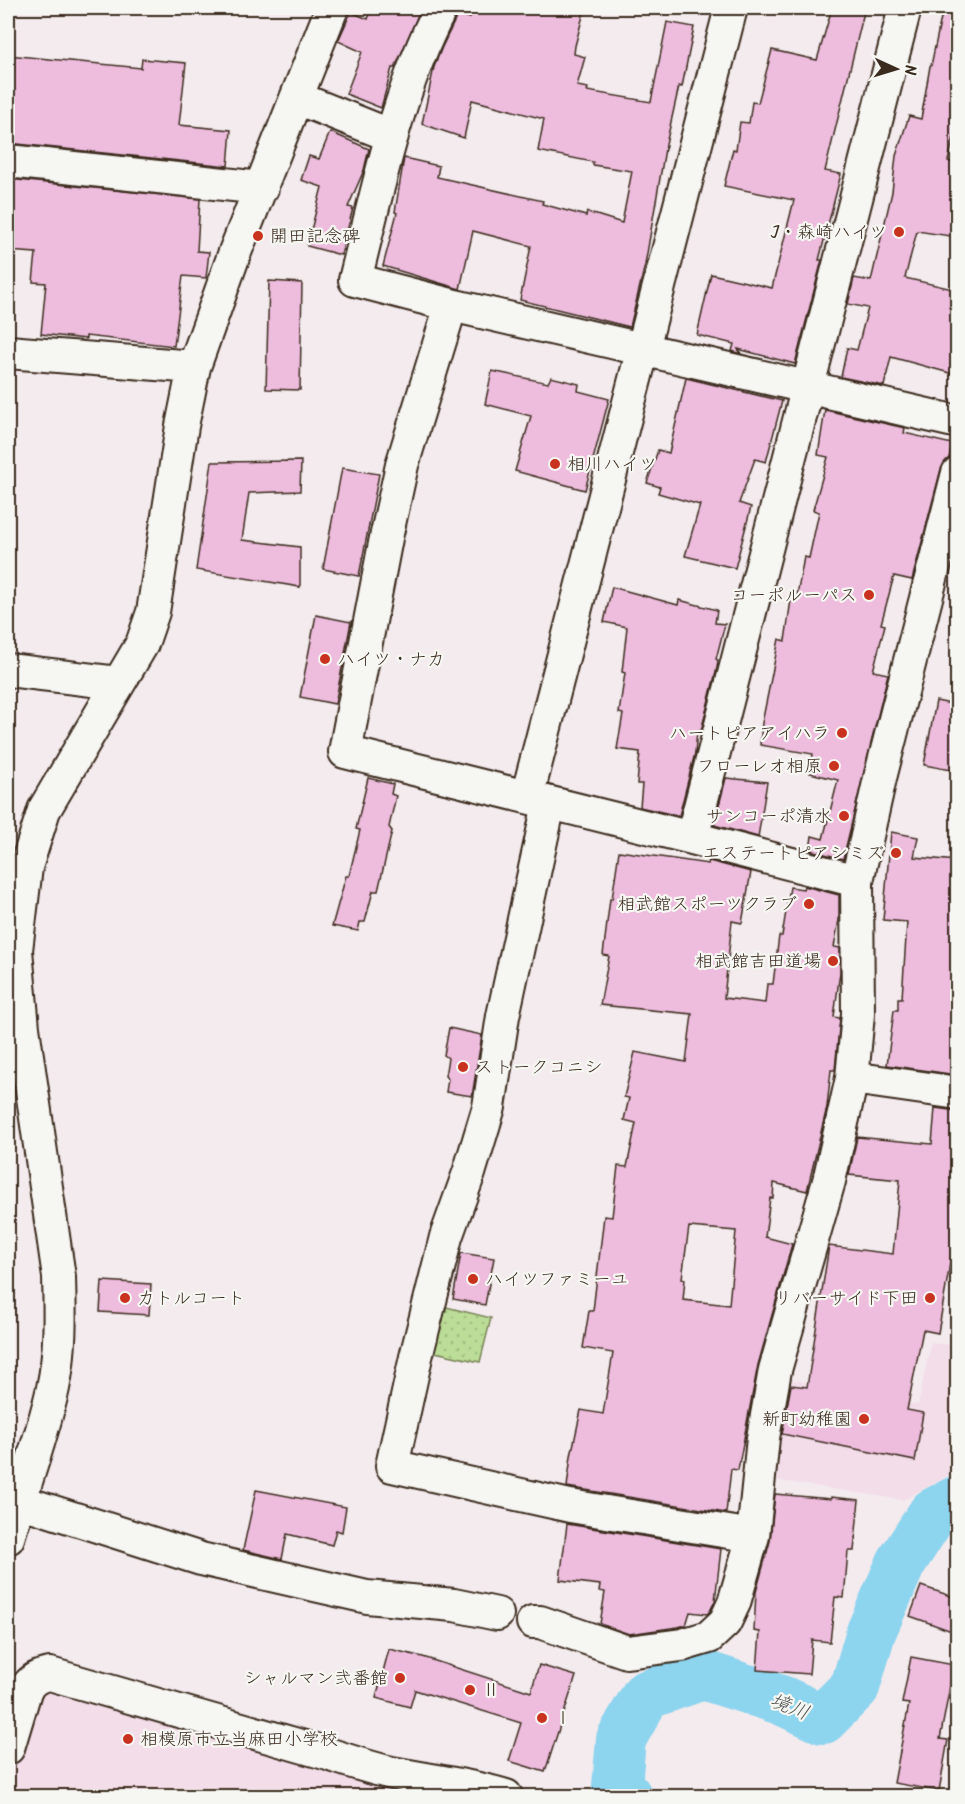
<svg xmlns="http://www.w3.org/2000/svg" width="965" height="1804" font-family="Kalam,'Klee One',sans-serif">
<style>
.built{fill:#f2dde9}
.grass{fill:url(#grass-dots);stroke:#7b845a;stroke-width:1.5}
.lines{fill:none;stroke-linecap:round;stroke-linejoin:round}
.river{stroke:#8dd4ef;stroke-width:50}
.building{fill:#eebdde;stroke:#3b2a1e;stroke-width:1.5;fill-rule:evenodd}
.street-casing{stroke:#3b2a1e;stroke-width:36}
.street{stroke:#f6f6f2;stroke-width:32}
.poi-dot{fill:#c8321e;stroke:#f6f6f2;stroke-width:2}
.labels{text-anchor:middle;stroke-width:4.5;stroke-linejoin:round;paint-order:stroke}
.poi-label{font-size:18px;fill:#3b2a1e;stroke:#f6f6f2;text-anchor:end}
.water-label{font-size:20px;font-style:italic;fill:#505452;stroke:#f6f6f2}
</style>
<defs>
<pattern id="grass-dots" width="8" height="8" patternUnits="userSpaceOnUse" patternTransform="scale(1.5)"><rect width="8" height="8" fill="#bbdd97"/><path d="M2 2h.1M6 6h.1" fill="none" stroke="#a2be82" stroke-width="1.8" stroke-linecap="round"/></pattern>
</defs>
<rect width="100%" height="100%" fill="#f4ebee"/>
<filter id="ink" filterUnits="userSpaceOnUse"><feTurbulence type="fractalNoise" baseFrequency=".0167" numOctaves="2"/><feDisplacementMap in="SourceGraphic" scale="12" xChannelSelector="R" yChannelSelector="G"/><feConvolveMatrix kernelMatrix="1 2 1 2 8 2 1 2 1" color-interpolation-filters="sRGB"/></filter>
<g filter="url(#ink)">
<path class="built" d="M931 1343 953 1345 958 1368 957 1471 903 1500 768 1479 780 1377 918 1405Z
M49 1687 453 1796H8V1787L37 1693Z"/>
<path class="grass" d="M438 1305 491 1318 480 1362 435 1352 429 1341Z"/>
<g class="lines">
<path class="river" d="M627 1796 617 1786 621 1739 646 1695 703 1675 781 1700 823 1719 855 1687 871 1632 901 1563 933 1513 958 1500"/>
</g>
<path class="building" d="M372 8H421L395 68H392L381 108 346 94 362 52 338 41 351 12 368 19Z
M473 8H585L575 46 574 54 585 57 577 86 588 88 587 91 651 102 667 22 694 27 682 87 679 86 665 149 645 265 630 327 520 300 531 246 473 231 460 289 383 266 397 213 395 212 404 158 439 166 437 177 543 201 542 204 586 216 587 212 622 223 632 171 593 165V162L538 151 544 119 472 100 464 138 422 124 434 67 442 47 458 14 470 18Z
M832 8H865L825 171 841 174 819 260H822L795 364 738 349 741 354 732 351 734 344 697 335 711 274 772 288 794 200 724 186 733 149 736 150 740 122 749 123 752 102 758 103 772 50 817 60Z
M943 8H957V125L948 161 957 164V237L917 231 905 278 957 290V375L891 357 884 386 841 377 847 348 857 350 868 308 848 304 854 278 871 281 892 192 896 156 909 116 921 119 930 66H931Z
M8 55 141 68 142 59 186 63 179 125 231 130 228 166 8 143 12 97 8 96Z
M330 132 369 149 364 170 348 207 353 208 341 255 307 246 322 187 301 180 309 156 319 159Z
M8 179 200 199 197 251 209 252 206 278 183 276 174 346 86 336V339L41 334 46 283 33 282 36 253 8 251Z
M269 281 302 283 300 390 266 389Z
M492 371 548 383 551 377 579 384 578 391 609 399 585 490 515 471 531 416 485 404Z
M686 378 782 401 766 462 755 459 739 503 751 507 735 568 685 556 700 505 658 493 660 487 647 483 658 450 669 453Z
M825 410 905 428 904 433 952 444 949 458 941 469 912 580 894 576 881 624 885 625 873 671 888 674 843 859 810 850 812 836 823 839 838 780 810 773 813 754 760 745 762 723 779 639 785 641 791 600 796 601 804 557 809 558 819 512 813 510 828 457 818 455Z
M301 461 300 491 249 493 242 540 300 547V587L196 570 212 462Z
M342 468 379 474 359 576 323 569Z
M612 587 678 605 679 600 717 610 715 623 725 624 716 659 718 660 717 668 701 731H697L695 753 679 816 640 807 642 784H637L640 752 617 749 623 714 619 713 625 673 622 672 627 627 604 622Z
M316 615 351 622 335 704 300 697Z
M936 701 957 705V771L924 765Z
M368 778 393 784 391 794 396 796 389 827 392 831 378 891H373L365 922H360L358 931 332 926 346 876H349L360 830 356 829Z
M726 778 767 782 758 837 714 825Z
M891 832 918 837 914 857 957 861V1075L887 1065 894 1010H898V998H902L907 922 883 920Z
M619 851 708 864 709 861 751 872 742 923 732 921 724 998 765 1003 767 984H773L779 936H782L790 887 803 889 804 886 839 895V920L834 947 840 948V972L834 1017 840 1018 835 1070H831L827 1107 807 1191 774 1183 773 1198H770L765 1237 792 1244 758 1365 738 1470 731 1469 726 1513 567 1487 571 1456 581 1410 603 1414 613 1353 583 1348 589 1311H593L604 1216 612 1217 618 1166 627 1167 636 1123 624 1120 629 1098 624 1097 635 1052 686 1062 692 1014 600 1005 609 956 603 955 610 899H612ZM689 1227 736 1231 729 1305 683 1300 685 1279 682 1278Z
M449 1028 482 1035 472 1096 446 1092 448 1079 445 1076 448 1058 444 1055Z
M935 1108 957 1111 956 1154H957V1223L938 1333 923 1330 907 1410 923 1413 915 1461 782 1434 791 1385 807 1387 829 1246 893 1254 900 1180 849 1175 857 1137 932 1144Z
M461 1253 494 1258 485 1305 453 1299Z
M102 1281 151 1284 149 1315 100 1312Z
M256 1490 346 1507 342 1532 336 1530 332 1545 287 1534 282 1559 243 1550Z
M775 1494 831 1499V1497L859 1500 854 1551H848L844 1598 835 1597 830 1642 812 1640 809 1674 757 1670 760 1632 754 1631 756 1592 770 1541Z
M567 1524 721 1549 715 1601 710 1611 707 1614 690 1612 686 1625 678 1627 629 1634 600 1624 605 1592 599 1591 600 1585 560 1580Z
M921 1586 957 1598V1633L910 1616Z
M389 1649 423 1657 531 1692 539 1665 576 1676 545 1772 509 1761 521 1723 415 1690 410 1707 376 1698Z
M911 1657 954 1665 940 1739 948 1740 939 1791 894 1783 909 1704 902 1703Z"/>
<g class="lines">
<defs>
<path id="street" d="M441 8C397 92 378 189 355 280L451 305 958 422
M297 98 392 136
M8 161 262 188
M451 305 402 465 386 538 345 752 692 838
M8 352 194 367
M8 670 118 683
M527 797 731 8
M549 804 503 1016 489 1107 469 1173 446 1237 416 1357 392 1466 570 1506 753 1536
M857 881 880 778 958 473
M852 1078 958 1093
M19 1501 201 1559 367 1597 454 1605 497 1614
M8 1538C23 1488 42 1438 53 1388 61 1352 60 1314 59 1277L23 1028 16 950 26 867 44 810 142 644 153 612 182 426 194 367 235 252 332 8
M533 1622H540L627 1652 682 1645 709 1637 725 1622 734 1603 753 1536 763 1438 775 1370 829 1181 852 1078 858 1014 857 881 692 838 905 8
M8 1748 26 1688C33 1679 38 1676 50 1674L325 1753C349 1761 372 1769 397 1774 434 1781 470 1785 506 1796"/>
</defs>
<use href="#street" class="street-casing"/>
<use href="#street" class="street"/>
</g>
</g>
<g class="poi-dot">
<circle cx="899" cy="232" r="6"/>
<circle cx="258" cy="236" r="6"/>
<circle cx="555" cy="464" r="6"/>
<circle cx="869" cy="595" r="6"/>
<circle cx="325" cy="659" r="6"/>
<circle cx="842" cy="733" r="6"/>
<circle cx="834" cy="766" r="6"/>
<circle cx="844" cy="816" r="6"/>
<circle cx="896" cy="853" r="6"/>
<circle cx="809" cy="904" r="6"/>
<circle cx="833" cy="961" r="6"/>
<circle cx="463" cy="1067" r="6"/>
<circle cx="473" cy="1279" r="6"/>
<circle cx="125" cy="1298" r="6"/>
<circle cx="930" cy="1298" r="6"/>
<circle cx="864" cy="1419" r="6"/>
<circle cx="400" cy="1678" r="6"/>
<circle cx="470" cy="1690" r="6"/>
<circle cx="542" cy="1718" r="6"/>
<circle cx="128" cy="1739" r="6"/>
</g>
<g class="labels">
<g class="poi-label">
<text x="887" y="238">J・森崎ハイツ</text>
<text x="270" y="242" text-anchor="start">開田記念碑</text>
<text x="567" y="470" text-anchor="start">相川ハイツ</text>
<text x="857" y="601">コーポルーパス</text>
<text x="337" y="665" text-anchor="start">ハイツ・ナカ</text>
<text x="830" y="739">ハートピアアイハラ</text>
<text x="822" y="772">フローレオ相原</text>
<text x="832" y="822">サンコーポ清水</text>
<text x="884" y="859">エステートピアシミズ</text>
<text x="797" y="910">相武館スポーツクラブ</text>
<text x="821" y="967">相武館吉田道場</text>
<text x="475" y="1073" text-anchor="start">ストークコニシ</text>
<text x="485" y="1285" text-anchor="start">ハイツファミーユ</text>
<text x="137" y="1304" text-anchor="start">カトルコート</text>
<text x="918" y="1304">リバーサイド下田</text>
<text x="852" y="1425">新町幼稚園</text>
<text x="388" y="1684">シャルマン弐番館</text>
<text x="482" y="1696" text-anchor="start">Ⅱ</text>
<text x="554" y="1724" text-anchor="start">Ⅰ</text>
<text x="140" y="1745" text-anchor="start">相模原市立当麻田小学校</text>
</g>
<g class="water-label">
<text transform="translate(790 1706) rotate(22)" y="7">境川</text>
</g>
</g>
<rect width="965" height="1804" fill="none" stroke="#f6f6f2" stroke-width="30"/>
<rect x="15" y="15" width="935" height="1774" fill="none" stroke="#3b2a1e" stroke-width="2" filter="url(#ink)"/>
<g transform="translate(896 69) rotate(94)" stroke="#f6f6f2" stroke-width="4.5" paint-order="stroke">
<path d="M0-4.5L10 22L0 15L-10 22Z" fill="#3b2a1e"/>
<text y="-9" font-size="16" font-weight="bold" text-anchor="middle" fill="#3b2a1e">N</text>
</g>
</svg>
